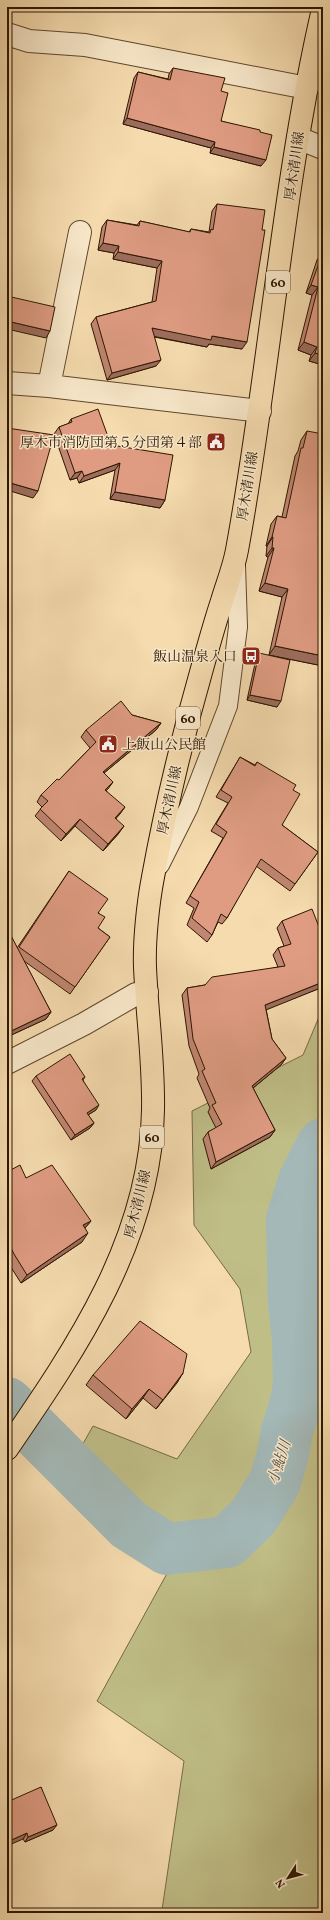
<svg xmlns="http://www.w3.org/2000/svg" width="330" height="1920" font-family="Vollkorn,'Noto Serif JP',serif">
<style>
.green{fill:#c0be87;stroke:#766a44}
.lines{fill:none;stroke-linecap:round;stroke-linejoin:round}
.river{stroke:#a3b8b7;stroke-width:52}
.lane-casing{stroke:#5f472c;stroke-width:20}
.street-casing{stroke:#5f472c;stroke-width:24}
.primary-casing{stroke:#2d1600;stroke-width:24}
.lane{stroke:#f8e8ca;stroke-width:18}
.street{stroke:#f8e8ca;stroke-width:22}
.primary{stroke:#f5dbae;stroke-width:22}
.wall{fill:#c08671;stroke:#2d1600}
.shaded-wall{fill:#9c6d5c;stroke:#2d1600}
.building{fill:#df9c83;stroke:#2d1600}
.labels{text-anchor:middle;stroke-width:3;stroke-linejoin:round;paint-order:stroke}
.shield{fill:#f8e8ca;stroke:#6a553d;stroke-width:1}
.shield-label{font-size:13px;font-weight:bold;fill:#2d1600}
.street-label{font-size:14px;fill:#2d1600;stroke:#f8e8ca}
.poi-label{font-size:14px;fill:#2d1600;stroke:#f8e8ca;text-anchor:end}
.water-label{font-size:15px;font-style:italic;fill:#564f40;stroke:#f8e8ca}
</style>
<rect width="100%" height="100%" fill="#f5dbae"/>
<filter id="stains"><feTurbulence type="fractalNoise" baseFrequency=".005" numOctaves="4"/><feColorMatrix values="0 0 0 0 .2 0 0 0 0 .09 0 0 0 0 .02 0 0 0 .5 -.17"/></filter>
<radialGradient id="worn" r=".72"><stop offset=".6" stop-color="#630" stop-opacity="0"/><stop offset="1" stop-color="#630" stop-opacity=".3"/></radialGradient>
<path class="green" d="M323 1013V1913H164L162 1910 184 1761 97 1701 181 1548 72 1463 93 1426 177 1459 251 1352 240 1289 194 1225 192 1111 303 1055 319 1017Z"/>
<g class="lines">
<path class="river" d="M7 1403 129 1525 167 1549 227 1542 254 1516 275 1482 283 1454 287 1431 294 1410 299 1386 298 1340 294 1304 292 1219 304 1181 323 1144"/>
<defs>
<path id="lane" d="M160 865 189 807 228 706 238 627 236 565"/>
<path id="street" d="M7 34 29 41 85 45 307 88
M298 138 323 148
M7 383 49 386 260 411
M49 386 80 232
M7 1063 84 1024 136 994 147 992"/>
<path id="primary" d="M7 1449C77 1347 151 1239 153 1110 154 1062 147 1015 145 967 144 941 148 903 153 877 166 806 183 735 203 665 209 644 215 622 222 601 227 584 234 567 237 550 270 370 282 187 323 9"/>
</defs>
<use href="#lane" class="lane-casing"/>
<use href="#street" class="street-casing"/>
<use href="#primary" class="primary-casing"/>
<use href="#lane" class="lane"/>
<use href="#street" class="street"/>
<use href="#primary" class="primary"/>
</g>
<path class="wall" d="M173 68 221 91V121L260 132 261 166 210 153 211 148 123 124 134 78 138 72 168 79 169 74Z
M217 204 262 230 242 349 209 344 207 347 154 337 156 366 107 380 91 324 96 317 152 302 157 268 113 259 114 253 98 250 102 227 107 220 137 225 140 221 189 232 191 229 209 232 212 211Z
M323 251V365L309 361 311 355 298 350 312 295 306 293 317 260Z
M71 419 111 445 165 500 160 508 110 499 115 470 79 483 77 478 70 480 54 434 59 427 68 424Z
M307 431 323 666 269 655 282 597 259 591 268 557 266 556 267 546H266L271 524 277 516 282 517 295 456 298 451 301 440Z
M259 653 277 707 247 700 256 659Z
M132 715 161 723 156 730 104 773 113 782 106 790 120 814 116 818 119 833 103 851 75 826 61 841 35 816 42 807 37 802 41 795 59 780 90 748 81 737 86 730Z
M240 757 255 765 257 762 293 790 282 825 318 852 290 891 256 866 227 918 222 924 218 922 212 935 207 942 187 925 194 908 186 903 223 838 211 831 228 803 216 797 236 764Z
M69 871 99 913 98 928 110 937 70 994 24 961 51 1012 46 1019 7 1037V928L17 948Z
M282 921 321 932 323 931V987L266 1009 272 1039 286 1058 281 1065 253 1088 275 1130 270 1137 211 1169 203 1139 208 1132 216 1128 208 1112 210 1108 197 1078 199 1074 189 1046 182 995 187 988 205 985 278 967 273 955 278 948 284 946 277 928Z
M36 1076 85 1077 83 1080 96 1110 88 1115 94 1123 90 1128 71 1140 32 1081Z
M7 1172 26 1178 91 1221 85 1228 82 1242 21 1283 7 1261Z
M183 1373 156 1409 143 1398 126 1419 86 1385 93 1375Z
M41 1787 53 1830 25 1842 23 1839Z"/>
<path class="shaded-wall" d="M127 118 215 142 211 148 123 124Z
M214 147 266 160 261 166 210 153Z
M103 243 119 246 114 253 98 250Z
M118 252 162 261 157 268 113 259Z
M311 285 318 287 312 295 306 293Z
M7 321 50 331 46 338 7 329Z
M152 328 212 336 247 342 242 349 209 344 207 347 147 335Z
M304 342 317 347 311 355 298 350Z
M315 353 323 355V365L309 361Z
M161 360 156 366 107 380 112 373Z
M120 463 115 470 79 483 84 476Z
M82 471 77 478 70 480 75 473Z
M7 482 38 491 33 498 7 490Z
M115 492 165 500 160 508 110 499Z
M272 537H273L267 546H266Z
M272 548H274L268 557 266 556Z
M265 583 288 589 282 597 259 591Z
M275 646 323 656V666L269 655Z
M250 695 281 701 277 707 247 700Z
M161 723 156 730 98 778 103 772Z
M113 782 108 789 100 796 105 790Z
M125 807 120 814 110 825 115 818Z
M80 819 75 826 61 841 66 834Z
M124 826 119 833 103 851 108 844Z
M323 982V987L261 1012 265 1005Z
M51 1012 46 1019 7 1037V1033Z
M286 1058 281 1065 247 1093 252 1086Z
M99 1105 96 1110 83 1118 87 1113Z
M94 1123 90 1128 71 1140 75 1135Z
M275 1130 270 1137 211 1169 216 1162Z
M91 1221 84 1229 83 1225Z
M88 1233 82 1242 21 1283 27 1275Z
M183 1373 177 1383 156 1409 163 1400Z
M149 1389 143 1398 126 1419 132 1409Z
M57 1825 53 1830 25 1842 28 1837Z
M27 1833 23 1839 7 1846V1842Z"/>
<path class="building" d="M173 68 225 78 221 91 228 93 221 121 260 130V132L272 135 266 160 214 147 215 142 127 118 138 72 170 80Z
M217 204 265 210 262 230H265L247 342 212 336 211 340 152 328 161 360 112 373 96 317 156 301 162 261 118 252 119 246 103 243 107 220 139 226 140 221 190 232 191 229 210 233 211 229 213 230Z
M323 252V355L315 353 317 347 304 342 318 287 311 285Z
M7 296 55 307 50 331 7 321Z
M98 409 111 445 173 455 165 500 115 492 120 463 84 476 82 471 75 473 59 427 72 422 71 419Z
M7 428 54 435 38 491 7 482Z
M307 431 323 434V656L275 646 288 589 265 583 274 548H272L273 537H272L277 516 286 518 301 448H303Z
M259 653 290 660 281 701 250 695Z
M121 701 132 715 161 723 103 772 113 782 105 790 125 807 115 818 124 826 108 844 80 819 66 834 40 809 48 801 41 795 57 779 59 780 96 742 86 730Z
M240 757 255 766 257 762 296 785 293 790 300 794 282 825 318 852 295 884 261 859 227 918 221 914 212 935 192 918 199 902 190 896 227 832 216 824 232 797 221 790Z
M69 871 108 899 98 913 105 917 98 928 110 937 75 987 19 947Z
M312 909 321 932 323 931V982L265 1005 272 1039 286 1058 252 1086 275 1130 216 1162 208 1132 222 1124 212 1105 216 1103 202 1071 205 1069 193 1039 187 988 205 985 212 977 285 966 278 948 291 944 282 921Z
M7 928 51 1012 7 1033Z
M70 1054 85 1077 82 1079 99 1105 87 1113 94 1123 75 1135 36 1076Z
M20 1165 26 1178 52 1165 91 1221 83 1225 88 1233 27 1275 14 1254 7 1240V1172Z
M140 1321 187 1354 183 1373 163 1400 149 1389 132 1409 93 1375Z
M41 1787 57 1825 28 1837 27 1833 7 1842V1802Z"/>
<defs>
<symbol id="civic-square" viewBox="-11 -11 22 22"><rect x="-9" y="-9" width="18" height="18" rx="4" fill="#8f2418" stroke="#f8e8ca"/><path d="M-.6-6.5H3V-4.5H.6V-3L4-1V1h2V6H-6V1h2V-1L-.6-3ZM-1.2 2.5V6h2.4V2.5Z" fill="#fff"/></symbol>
<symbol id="bus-square" viewBox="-11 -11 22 22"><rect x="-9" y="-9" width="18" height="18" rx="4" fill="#8f2418" stroke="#f8e8ca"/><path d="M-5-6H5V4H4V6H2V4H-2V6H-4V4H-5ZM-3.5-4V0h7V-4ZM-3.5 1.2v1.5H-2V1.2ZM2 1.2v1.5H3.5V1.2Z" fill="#fff"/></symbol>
</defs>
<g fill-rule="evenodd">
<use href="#civic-square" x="205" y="431" width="22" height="22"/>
<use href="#bus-square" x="240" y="645" width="22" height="22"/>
<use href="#civic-square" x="97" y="733" width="22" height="22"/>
</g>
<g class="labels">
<g class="shield">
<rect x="266" y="271" width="24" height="22" rx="3"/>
<rect x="176" y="707" width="24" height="22" rx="3"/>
<rect x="140" y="1126" width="24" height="22" rx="3"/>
</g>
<g class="shield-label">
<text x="278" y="287">60</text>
<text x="188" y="723">60</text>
<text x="152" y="1142">60</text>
</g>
<g class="street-label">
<text transform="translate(294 166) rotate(-82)" y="5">厚木清川線</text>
<text transform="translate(247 486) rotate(-81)" y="5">厚木清川線</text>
<text transform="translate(169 800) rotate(-78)" y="5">厚木清川線</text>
<text transform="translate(137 1204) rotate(-76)" y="5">厚木清川線</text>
</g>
<g class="poi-label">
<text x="202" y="447">厚木市消防団第５分団第４部</text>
<text x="237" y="661">飯山温泉入口</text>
<text x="122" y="749" text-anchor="start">上飯山公民館</text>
</g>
<g class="water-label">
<text transform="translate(279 1462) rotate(-72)" y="5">小鮎川</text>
</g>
</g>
<rect width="330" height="1920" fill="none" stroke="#f5dbae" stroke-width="24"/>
<rect x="8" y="8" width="314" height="1904" fill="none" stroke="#2d1600" stroke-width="2"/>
<rect x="12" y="12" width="306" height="1896" fill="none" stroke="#2d1600"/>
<g transform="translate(288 1878) rotate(234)" stroke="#f8e8ca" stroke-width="3" paint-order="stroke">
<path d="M0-3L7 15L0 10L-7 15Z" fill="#2d1600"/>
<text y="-6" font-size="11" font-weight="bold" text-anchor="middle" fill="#2d1600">N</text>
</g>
<rect width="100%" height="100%" filter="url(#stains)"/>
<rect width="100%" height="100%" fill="url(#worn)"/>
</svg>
